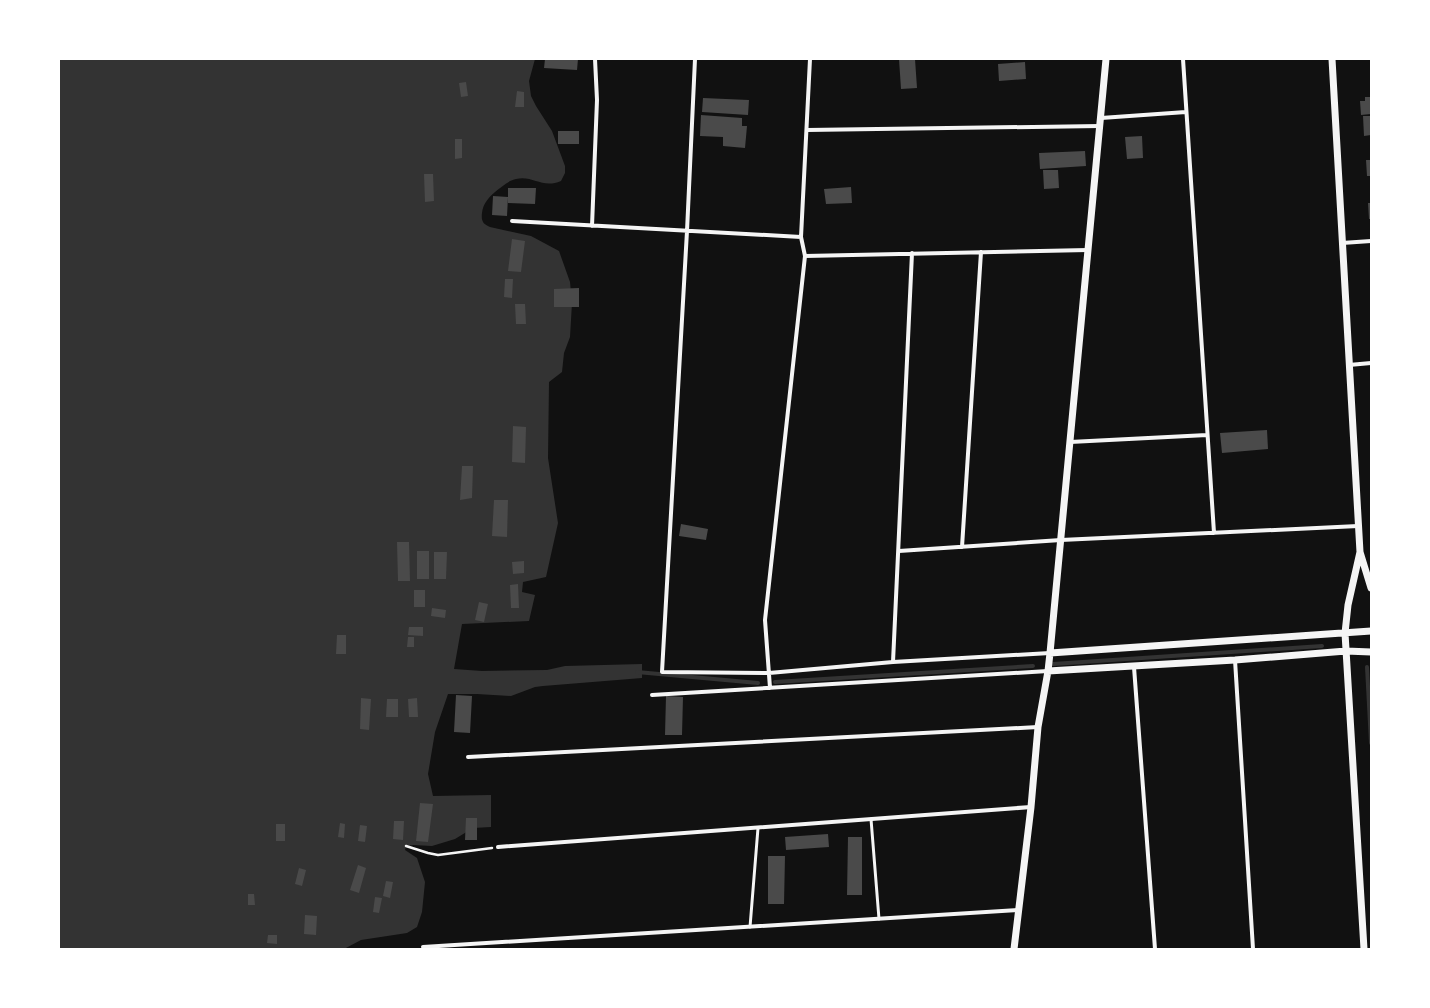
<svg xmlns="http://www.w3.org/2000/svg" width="1430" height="1008" font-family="'Sofia Sans Condensed',sans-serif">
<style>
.water{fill:#333}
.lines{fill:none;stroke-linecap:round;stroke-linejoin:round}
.stream{stroke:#333;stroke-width:4}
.building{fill:#4a4a4a}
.path{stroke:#f5f5f5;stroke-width:2.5}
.service{stroke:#f5f5f5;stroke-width:3}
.minor{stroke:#f5f5f5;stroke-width:4}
.tertiary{stroke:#f5f5f5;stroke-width:7}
</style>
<rect width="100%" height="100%" fill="#111"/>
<path class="water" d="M59 59H535L529 81 531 96 536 106 552 131 565 166V173L561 181C542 189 533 175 516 179 509 180 500 188 495 192 488 198 483 204 482 213 481 221 483 224 490 227L531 236 559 251 570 282 572 303 570 337 564 353 562 372 549 382 548 458 558 523 546 577 523 582 522 592 535 595 529 621 462 624 454 669 482 671 547 670 565 666 642 664V678L543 686 535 687 511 696 477 694H448L435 732 428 774 433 796 491 795V827L473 828 455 839 432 846 413 845 406 846 405 850 417 858 425 882 422 912 417 927 407 933 361 940 344 949H59Z"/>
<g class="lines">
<path class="stream" d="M1053 664 1322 646
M1367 667 1371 743
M637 672 758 683
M775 682 1033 666"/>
</g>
<path class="building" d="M545 59H578L577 70 544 68Z
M899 59H915L917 88 901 89Z
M1025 62 1026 79 999 81 998 64Z
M466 82 468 96 461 97 459 83Z
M517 91 524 92V107H515Z
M1365 97H1371V114L1361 115 1360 101H1365Z
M703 98 749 100 748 115 702 112Z
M701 115 742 118V126H747L745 148 723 146V137L700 136Z
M1363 116H1371V135L1364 136Z
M558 131H579V144H558Z
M1142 136 1143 158 1127 159 1125 137Z
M455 139H462V158L455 159Z
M1085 151 1086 166 1040 169 1039 153Z
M1366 160H1371V176H1367Z
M1043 170H1058L1059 188 1044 189Z
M424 174H433L434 201 425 202Z
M851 187 852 203 826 204 824 189Z
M508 188H536L535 204 508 203Z
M493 196 508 197 507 216 492 215Z
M1368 203H1371V219H1369Z
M512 239 525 241 521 272 508 271Z
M505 279H513L512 298 504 297Z
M579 288V307H554V289Z
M515 304H525L526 324H516Z
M513 426 526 427 525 463 512 462Z
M1267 430 1268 449 1222 453 1220 433Z
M462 466H473L472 498 460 500Z
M494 500H508L507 537 492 536Z
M681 524 708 529 706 540 679 536Z
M397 542H409L410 581H398Z
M417 551H429V579H417Z
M434 552H447L446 579H434Z
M524 561V573L513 574 512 562Z
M518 584 519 608H511L510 585Z
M414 590H425V607H414Z
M479 602 488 604 484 622 475 620Z
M432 608 446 610 445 618 431 616Z
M409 627H423V636L408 635Z
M337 635H346V654H336Z
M408 637H414V647H407Z
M456 695 472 696 470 733 454 732Z
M666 696 683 697 682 735H665Z
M361 698 371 699 369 730 360 729Z
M417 698 418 717H409L408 699Z
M387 699H398V717H386Z
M420 803 433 804 428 842 416 841Z
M466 818H477V840H465Z
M394 821H404L403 840 393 839Z
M340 823 345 824 344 838 338 837Z
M276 824H285V841H276Z
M360 825 367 826 365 842 358 841Z
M828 834 829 847 786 850 785 837Z
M848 837H862V895H847Z
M768 856H785L784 904H768Z
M358 865 366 868 359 893 350 890Z
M299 868 306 870 302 886 295 884Z
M386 881 393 882 390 898 383 896Z
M248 894H254L255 905H248Z
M375 897 382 898 379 913 373 912Z
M305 915 317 916 316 935 304 934Z
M268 935H277V944L267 943Z"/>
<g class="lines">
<path class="path" d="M406 846 428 853 438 855 492 848"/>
<path class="service" d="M871 819 879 919
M750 927 758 828"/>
<path class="minor" d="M695 59 687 231 662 672 769 673 893 662 1050 653
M1183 59 1214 533
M1101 118 1186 112
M807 130 1100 126
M512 221 801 237
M592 226 597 100 595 59
M1342 243 1371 241
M805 256 1088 250
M1349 365 1371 363
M1070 442 1207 435
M962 547 981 252
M899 551 1061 540 1358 526
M1235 660 1253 949
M893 662 912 253
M1134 667 1155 949
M770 688 765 620 805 256 801 237 810 59
M652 695 1048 671
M468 757 1038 727
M498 847 1031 807
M423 947 1019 910"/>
<path class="tertiary" d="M1332 59 1360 552 1371 588
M1360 552 1348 605 1345 633 1364 949
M1050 653 1371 631
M1048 671 1235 660 1346 651 1371 652
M1014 949 1031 807 1038 727 1048 671 1050 653 1106 59"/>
</g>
<rect width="1430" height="1008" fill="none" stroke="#ffffff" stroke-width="120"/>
</svg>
